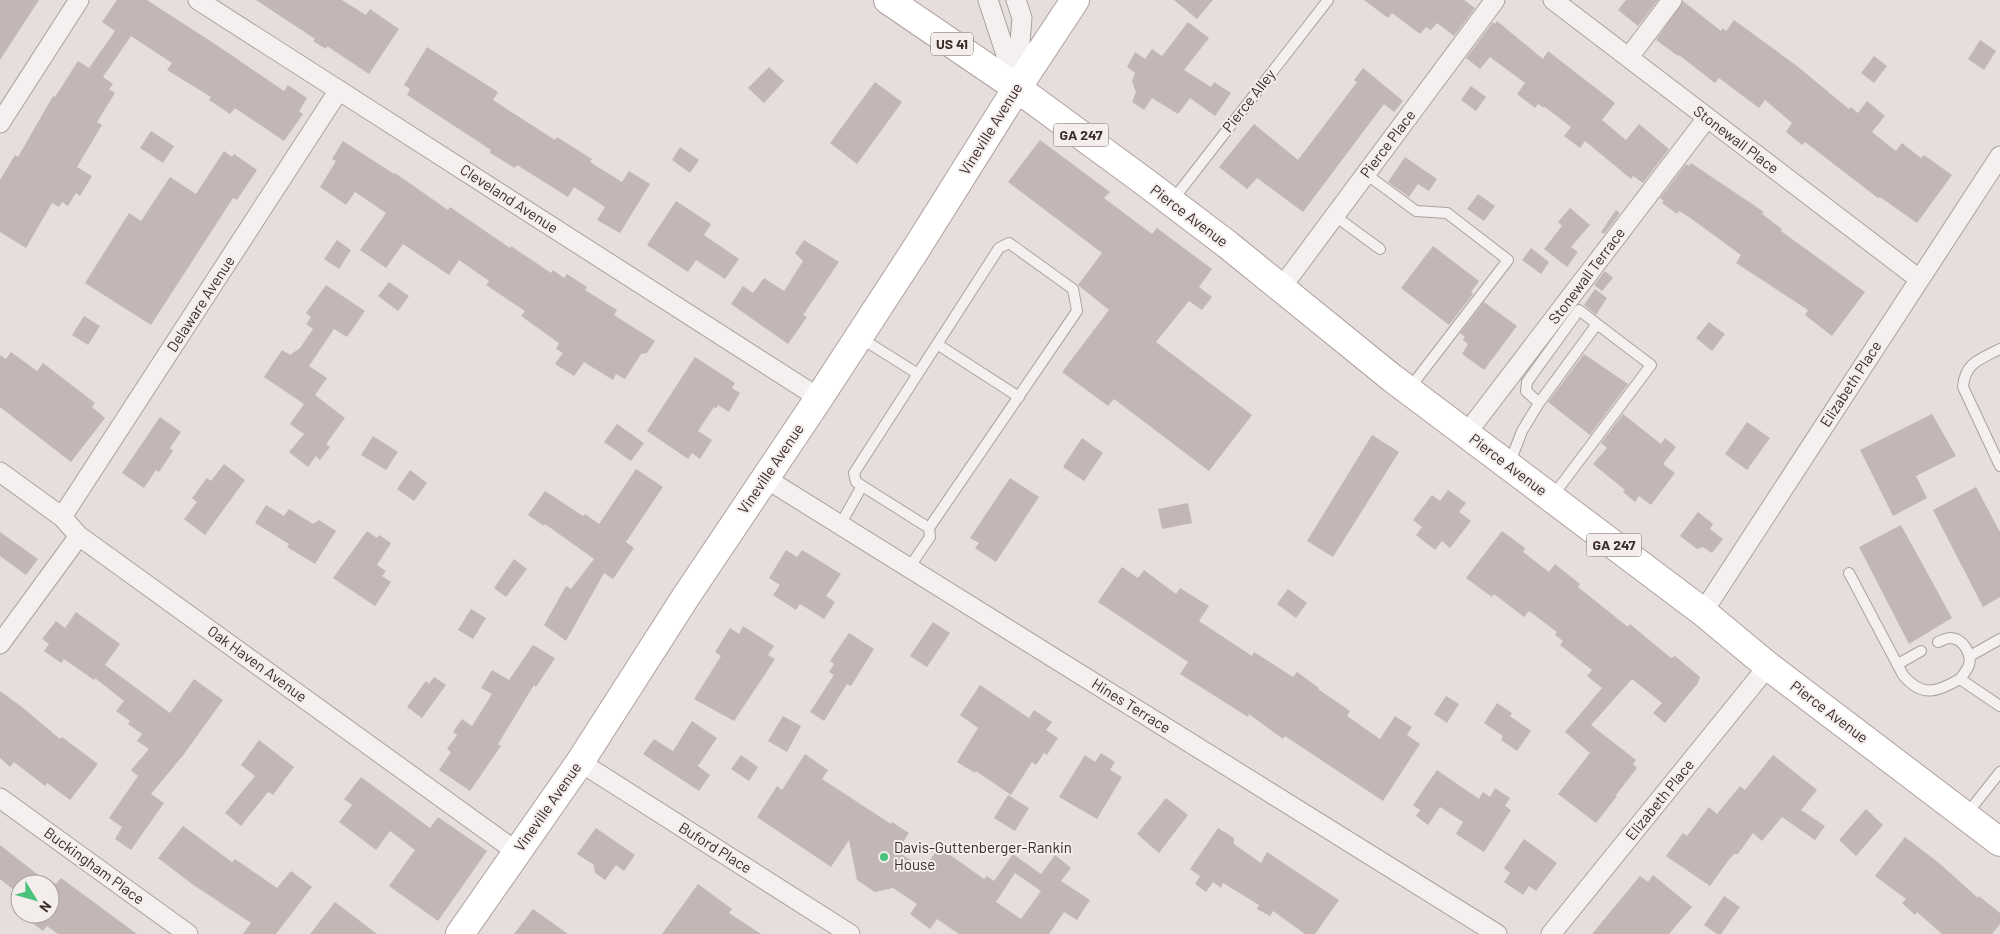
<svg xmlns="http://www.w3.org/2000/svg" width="2000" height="934" font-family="Barlow,sans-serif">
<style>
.building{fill:#c2b7b5;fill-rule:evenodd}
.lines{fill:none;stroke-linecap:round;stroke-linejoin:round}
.lane-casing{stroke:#aba19f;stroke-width:12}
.street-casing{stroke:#aba19f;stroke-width:21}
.primary-casing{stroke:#b0a09d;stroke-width:30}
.lane{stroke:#f4f0ef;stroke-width:10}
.street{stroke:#f4f0ef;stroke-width:19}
.primary{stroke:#fff;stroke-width:28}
.poi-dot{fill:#4ac27d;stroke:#f3edec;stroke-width:2}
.labels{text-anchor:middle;stroke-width:4;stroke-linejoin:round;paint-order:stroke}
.shield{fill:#f3edec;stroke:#726663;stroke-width:1}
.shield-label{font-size:14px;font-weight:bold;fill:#3b2c28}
.street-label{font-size:15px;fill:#3b2c28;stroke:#f3edec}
.poi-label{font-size:15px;fill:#3b2c28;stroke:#f3edec;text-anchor:start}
</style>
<rect width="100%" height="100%" fill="#e5dedd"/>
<path class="building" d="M0 0H39L0 60Z
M117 0H147L221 48 284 91 288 85 307 98 299 111 303 114 284 141 235 108 230 114 209 100 211 97 167 70 172 63 131 36 103 77 113 84 109 89 115 93 97 122 102 125 77 167 92 176 80 196 76 193 68 206 62 202 59 207 52 203 26 248 0 232V180L15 155 18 157 53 96 55 97 78 61 89 68 115 31 102 22Z
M256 0H342L366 15 370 9 399 29 369 74 327 46 326 49 313 41 315 39Z
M1174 0H1213L1197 19Z
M1364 0H1464L1475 8 1454 36 1437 23 1431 30 1426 27 1420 34 1392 13 1388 18Z
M1626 0H1658L1638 26 1618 10Z
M1683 1 1721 31 1723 28 1726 31 1734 20 1797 66 1849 109 1851 107 1858 113 1867 101 1885 116 1872 132 1896 151 1902 143 1921 158 1924 155 1952 175 1917 223 1880 197 1878 198 1805 142 1802 145 1786 132 1792 123 1765 100 1759 108 1719 78 1715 83 1679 55 1678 56 1656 40Z
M1497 21 1543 59 1548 51 1615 103 1602 120 1626 140 1639 124 1669 149 1643 183 1633 176 1631 179 1585 141 1580 148 1564 136 1571 127 1545 107 1544 108 1538 104 1535 108 1517 94 1525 83 1490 57 1480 69 1466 58 1493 22 1495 24Z
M1188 22 1209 38 1184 70 1211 87 1214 82 1231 93 1215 116 1190 98 1178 114 1152 98 1144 110 1132 102 1136 92 1132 81 1135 73 1127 67 1135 52 1145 59 1152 49 1162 56Z
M1980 40 1996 51 1984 70 1968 59Z
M427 47 498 92 493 100 555 140 557 137 592 159 590 162 622 182 629 171 650 184 620 233 597 220 605 207 574 187 568 197 517 165 515 168 490 153 491 150 407 95 410 89 404 85Z
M1874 56 1887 66 1874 83 1861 73Z
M769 67 784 81 764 103 748 88Z
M1363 68 1403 101 1394 112 1384 104 1303 212 1257 178 1247 189 1219 167 1254 124 1298 160 1357 82 1354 80Z
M875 82 902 102 857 164 830 143Z
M1471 86 1486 97 1476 111 1461 100Z
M151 131 174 146 163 163 140 148Z
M1040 140 1110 192 1104 198 1152 234 1157 228 1212 269 1199 287 1212 297 1202 310 1189 301 1156 342 1252 415 1209 471 1114 399 1108 406 1062 372 1109 310 1078 285 1102 253 1008 182Z
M343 141 394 174 395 173 448 210 450 207 510 248 511 246 551 273 553 270 564 278 567 274 587 287 585 290 617 310 614 315 655 341 647 353 641 354 625 379 616 374 613 380 584 362 574 376 555 364 563 353 556 349 559 343 521 316 525 311 486 285 489 281 459 260 449 275 403 244 386 268 360 250 386 213 355 192 346 205 320 187 336 161 332 159Z
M680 147 699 160 690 173 672 160Z
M224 151 232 157 234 154 257 170 237 200 233 198 151 325 85 283 129 213 141 221 170 177 196 194Z
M1405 157 1437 179 1429 191 1418 184 1409 197 1388 182Z
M1691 163 1764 212 1762 214 1782 229 1781 231 1865 292 1832 336 1805 315 1808 310 1736 263 1741 255 1689 217 1679 211 1677 214 1662 203 1664 201 1660 198 1686 164 1689 166Z
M1478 194 1495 206 1484 221 1467 209Z
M676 201 711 224 704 235 739 259 725 279 696 260 688 272 647 245Z
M1570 208 1590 225 1571 247 1578 252 1567 267 1544 249 1562 226 1558 222Z
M1616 210 1620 213 1604 234 1601 232Z
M337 240 351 250 339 269 324 259Z
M804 240 839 262 803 315 807 317 788 344 731 304 743 286 753 293 764 278 784 291 803 261 795 253Z
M1433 246 1479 281 1471 292 1473 294 1449 325 1401 288Z
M1531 248 1549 262 1541 274 1522 260Z
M1605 271 1613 278 1602 291 1594 285Z
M389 282 409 296 398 311 378 296Z
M326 285 365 311 347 337 334 329 309 366 327 378 315 395 345 418 326 444 330 447 320 460 316 456 308 467 289 452 304 434 290 424 304 404 264 377 282 350 290 355 300 348 313 329 306 324 311 317 306 313Z
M1595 289 1607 298 1596 315 1584 305Z
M1484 302 1517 326 1484 370 1462 354 1468 344 1463 340 1465 337 1460 333Z
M84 316 100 326 88 345 72 335Z
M1709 322 1725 334 1712 351 1696 338Z
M11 352 37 371 43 363 95 403 92 407 105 418 71 462 0 407V355L6 359Z
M1584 354 1628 384 1590 435 1548 402Z
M695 357 735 383 732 388 740 393 729 412 718 405 717 408 714 407 698 431 712 440 700 459 692 453 688 459 647 431Z
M1623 414 1661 444 1665 438 1676 447 1663 464 1675 473 1651 505 1639 496 1635 502 1623 492 1625 490 1593 464 1607 448 1601 443Z
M1932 414 1956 456 1916 476 1927 498 1893 516 1860 450Z
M160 417 181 432 170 448 173 451 159 472 156 470 144 488 122 473Z
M1747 422 1770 438 1747 470 1725 454Z
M617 424 644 443 631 461 604 442Z
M1372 435 1399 452 1333 557 1307 541Z
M373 436 398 452 386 470 361 455Z
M1082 438 1103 453 1084 481 1063 467Z
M224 464 245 480 205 535 184 519 197 502 192 498 207 478 211 481Z
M636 469 663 487 626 542 634 548 613 579 604 573 566 641 544 625 566 586 571 589 594 559 545 524 544 526 528 515 545 491 583 516 585 514 599 524Z
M410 470 427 483 414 501 397 489Z
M1010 478 1039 497 996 562 975 548 979 543 970 538Z
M1976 487 2000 532V597L1983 607 1933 510Z
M1448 490 1466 503 1459 512 1471 521 1450 548 1442 541 1435 550 1416 535 1422 527 1413 520 1432 495 1440 501Z
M1188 503 1192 523 1162 529 1158 509Z
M266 505 284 516 289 509 313 524 319 520 336 531 315 564 287 547 289 544 255 523Z
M1698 512 1713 524 1710 529 1723 539 1712 553 1703 547 1697 549 1680 536Z
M1901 525 1952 618 1909 644 1859 547Z
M367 531 377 538 379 535 391 543 377 565 386 571 382 576 391 582 375 606 333 578Z
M1502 531 1525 548 1523 552 1549 572 1555 564 1580 584 1578 587 1628 627 1630 624 1671 658 1675 656 1700 677 1698 683 1665 723 1653 713 1662 703 1632 679 1591 725 1636 760 1633 764 1637 768 1616 795 1617 796 1596 823 1558 794 1590 753 1565 732 1602 688 1587 676 1592 670 1560 645 1563 641 1555 635 1557 632 1529 611 1524 617 1494 594 1492 597 1466 578Z
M0 532 38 559 26 575 0 556Z
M786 550 797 557 802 550 841 574 826 596 835 602 824 619 800 604 796 610 773 595 780 585 769 578Z
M514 559 527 569 506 597 494 588Z
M1122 567 1138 578 1144 570 1176 594 1180 588 1209 606 1199 621 1252 656 1254 652 1293 677 1297 672 1319 688 1318 689 1350 711 1347 716 1380 739 1395 716 1412 727 1407 735 1420 744 1383 801 1285 736 1283 739 1249 714 1248 717 1180 674 1188 662 1098 602Z
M1288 589 1307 603 1296 618 1277 604Z
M471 609 486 618 473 639 458 630Z
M76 612 120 644 105 665 170 713 194 679 223 700 184 754 151 794 164 803 131 850 115 839 122 827 109 818 138 776 131 770 149 749 137 741 142 734 128 724 130 721 116 711 124 701 95 678 94 680 64 659 61 663 44 651 49 644 42 639 56 621 65 628Z
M933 622 950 633 927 667 910 656Z
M743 626 774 646 768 655 775 659 734 721 694 699 721 656 715 652 730 628 739 634Z
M849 633 874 649 851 686 847 684 824 721 810 712 834 675 829 672 834 664 830 661Z
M533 645 555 658 536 687 534 685 498 744 501 746 470 791 439 770 451 752 447 749 457 735 453 732 462 719 472 726 492 694 481 688 492 670 509 680Z
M434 677 446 685 422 718 407 707 426 681 429 684Z
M980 685 1029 718 1034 710 1052 722 1046 730 1058 738 1047 755 1044 753 1036 765 1032 762 1011 795 976 771 975 773 957 762 978 728 960 715Z
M0 691 22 707 60 739 62 737 98 764 70 800 47 783 45 786 14 762 10 767 0 758Z
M1446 696 1459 704 1447 723 1434 714Z
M1497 703 1512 713 1510 716 1531 731 1517 751 1501 740 1503 736 1484 723Z
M783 716 801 726 787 752 768 741Z
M692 721 717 738 698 766 710 775 699 791 643 754 654 739 673 751Z
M259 740 294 767 273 795 268 792 241 826 225 813 255 776 241 765Z
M1101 753 1115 762 1110 770 1122 777 1097 819 1059 797 1085 755 1095 762Z
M805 754 828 770 822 779 891 824 892 822 909 833 897 851 924 869 939 847 984 879 987 876 994 881 1013 854 1041 874 1055 855 1071 868 1061 881 1090 900 1077 920 1064 912 1049 934H959L937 919 930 929 910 914 917 904 893 888 875 892 857 880 849 840 831 867 757 817 777 786 782 790ZM1015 873 1041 891 1021 919 996 902Z
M741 755 758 767 749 781 731 769Z
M1773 755 1817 790 1801 810 1825 826 1815 840 1782 817 1762 841 1753 833 1738 854H1734L1728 861 1710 886 1666 856 1683 833 1687 836 1709 807 1717 814 1740 786 1745 790Z
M1437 770 1479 799 1483 792 1490 797 1495 788 1510 798 1505 806 1511 810 1484 852 1456 834 1463 822 1440 807 1428 825 1416 816 1420 810 1413 805Z
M361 777 430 828 438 817 487 851 438 921 389 886 415 850 390 831 376 850 339 822 352 805 344 799Z
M1008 795 1029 808 1015 831 994 818Z
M1166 798 1188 815 1159 853 1137 834Z
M1866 809 1883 825 1856 856 1839 840Z
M183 826 232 862 235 859 277 888 291 871 312 887 276 934H243L251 923 192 884 158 858Z
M596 828 635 855 624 871 616 865 605 880 595 873 594 865 577 854Z
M1218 828 1234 838V844L1261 863 1267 852 1339 900 1315 934H1305L1273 911 1270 916 1257 909 1259 905 1223 883 1221 888 1213 882 1206 892 1195 884 1200 876 1190 869Z
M1905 837 1939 863 1978 898 1979 896 2000 913V924L1992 934H1942L1917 912 1915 915 1902 903 1906 899 1875 876Z
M1524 839 1557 863 1536 891 1529 886 1523 895 1504 882 1510 873 1504 868Z
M0 845 50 884V880L56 884 61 878 137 934H58L47 926 43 931 20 914H50V884H20V895L0 879Z
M1653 875 1692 907 1669 934H1592L1640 876 1648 882Z
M698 884 732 909 729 913 761 934H662Z
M1724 896 1740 907 1721 934H1717L1704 925Z
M335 902 377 934H310Z
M533 909 568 934H514Z"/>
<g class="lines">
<defs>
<path id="lane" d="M1366 174 1416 211 1447 213 1508 260 1409 389
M1172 201 1328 0
M1335 216 1380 249
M859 337 918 374
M937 344 1019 397
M2000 349C1981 359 1965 362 1963 387L2000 466
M1539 403 1526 391 1527 382 1579 310 1597 324
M1509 465 1522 431 1539 403 1597 324 1651 365 1552 497
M840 525 862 486
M909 568 930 537 929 528 1077 311 1073 289 1009 243 999 248 854 473 856 482 929 528
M1849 573 1903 675C1922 698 1937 692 1960 679L2000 706
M1938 642C1941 641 1946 638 1950 638 1963 638 1972 654 1969 665 1967 670 1963 675 1960 679
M1970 656 2000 639
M1898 664 1921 651
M1966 815 2000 772"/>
<path id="street" d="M198 0 819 398
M988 0 1017 88
M1016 0 1022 18 1017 79
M1553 0 1919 279
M1629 57 1672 0
M0 123 79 0
M1281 288 1495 0
M1466 434 1707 118
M0 472 62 517 79 536 517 852
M765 478 1497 934
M62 517 339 90
M1703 612 2000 156
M0 644 79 536
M580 762 850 934
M0 798 188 934
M1551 934 1768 666"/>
<path id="primary" d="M888 0 1017 88 1145 182 1228 245 1392 378 1703 612 1768 666 2000 842
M460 934 580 762 685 598 819 398 916 249 1017 88 1075 0"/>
</defs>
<use href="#lane" class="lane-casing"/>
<use href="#street" class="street-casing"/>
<use href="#primary" class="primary-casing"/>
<use href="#lane" class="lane"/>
<use href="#street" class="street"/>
<use href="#primary" class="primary"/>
</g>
<circle class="poi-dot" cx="884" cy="857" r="5"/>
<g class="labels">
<g class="shield">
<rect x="931" y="32.5" width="42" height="23" rx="4"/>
<rect x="1053.5" y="123.5" width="55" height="23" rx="4"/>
<rect x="1586.5" y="533.5" width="55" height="23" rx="4"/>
</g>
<g class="shield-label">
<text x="952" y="49">US 41</text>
<text x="1081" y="140">GA 247</text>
<text x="1614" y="550">GA 247</text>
</g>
<g class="street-label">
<text transform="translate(1249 101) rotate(-52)" y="5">Pierce Alley</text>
<text transform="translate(991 129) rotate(-58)" y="5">Vineville Avenue</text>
<text transform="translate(1736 140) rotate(37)" y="5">Stonewall Place</text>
<text transform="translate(1388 144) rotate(-53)" y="5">Pierce Place</text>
<text transform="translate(509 199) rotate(33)" y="5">Cleveland Avenue</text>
<text transform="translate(1189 216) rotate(37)" y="5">Pierce Avenue</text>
<text transform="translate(1587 276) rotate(-53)" y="5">Stonewall Terrace</text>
<text transform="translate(201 304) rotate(-57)" y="5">Delaware Avenue</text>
<text transform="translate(1851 384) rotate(-57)" y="5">Elizabeth Place</text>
<text transform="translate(1508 465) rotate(37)" y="5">Pierce Avenue</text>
<text transform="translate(771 469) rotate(-56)" y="5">Vineville Avenue</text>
<text transform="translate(257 664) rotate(36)" y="5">Oak Haven Avenue</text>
<text transform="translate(1131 706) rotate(32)" y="5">Hines Terrace</text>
<text transform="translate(1829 712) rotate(37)" y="5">Pierce Avenue</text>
<text transform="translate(1660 800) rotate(-51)" y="5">Elizabeth Place</text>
<text transform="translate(548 807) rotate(-55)" y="5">Vineville Avenue</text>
<text transform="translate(715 848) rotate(32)" y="5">Buford Place</text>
<text transform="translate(94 866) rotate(36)" y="5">Buckingham Place</text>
</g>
<g class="poi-label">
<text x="894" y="853">Davis-Guttenberger-Rankin<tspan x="894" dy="17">House</tspan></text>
</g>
</g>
<g transform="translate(35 899) rotate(127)"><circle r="24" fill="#f3edec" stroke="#a9a09e"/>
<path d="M0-4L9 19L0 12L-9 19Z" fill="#4ac27d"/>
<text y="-8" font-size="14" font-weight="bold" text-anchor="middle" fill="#3b2c28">N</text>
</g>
</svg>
